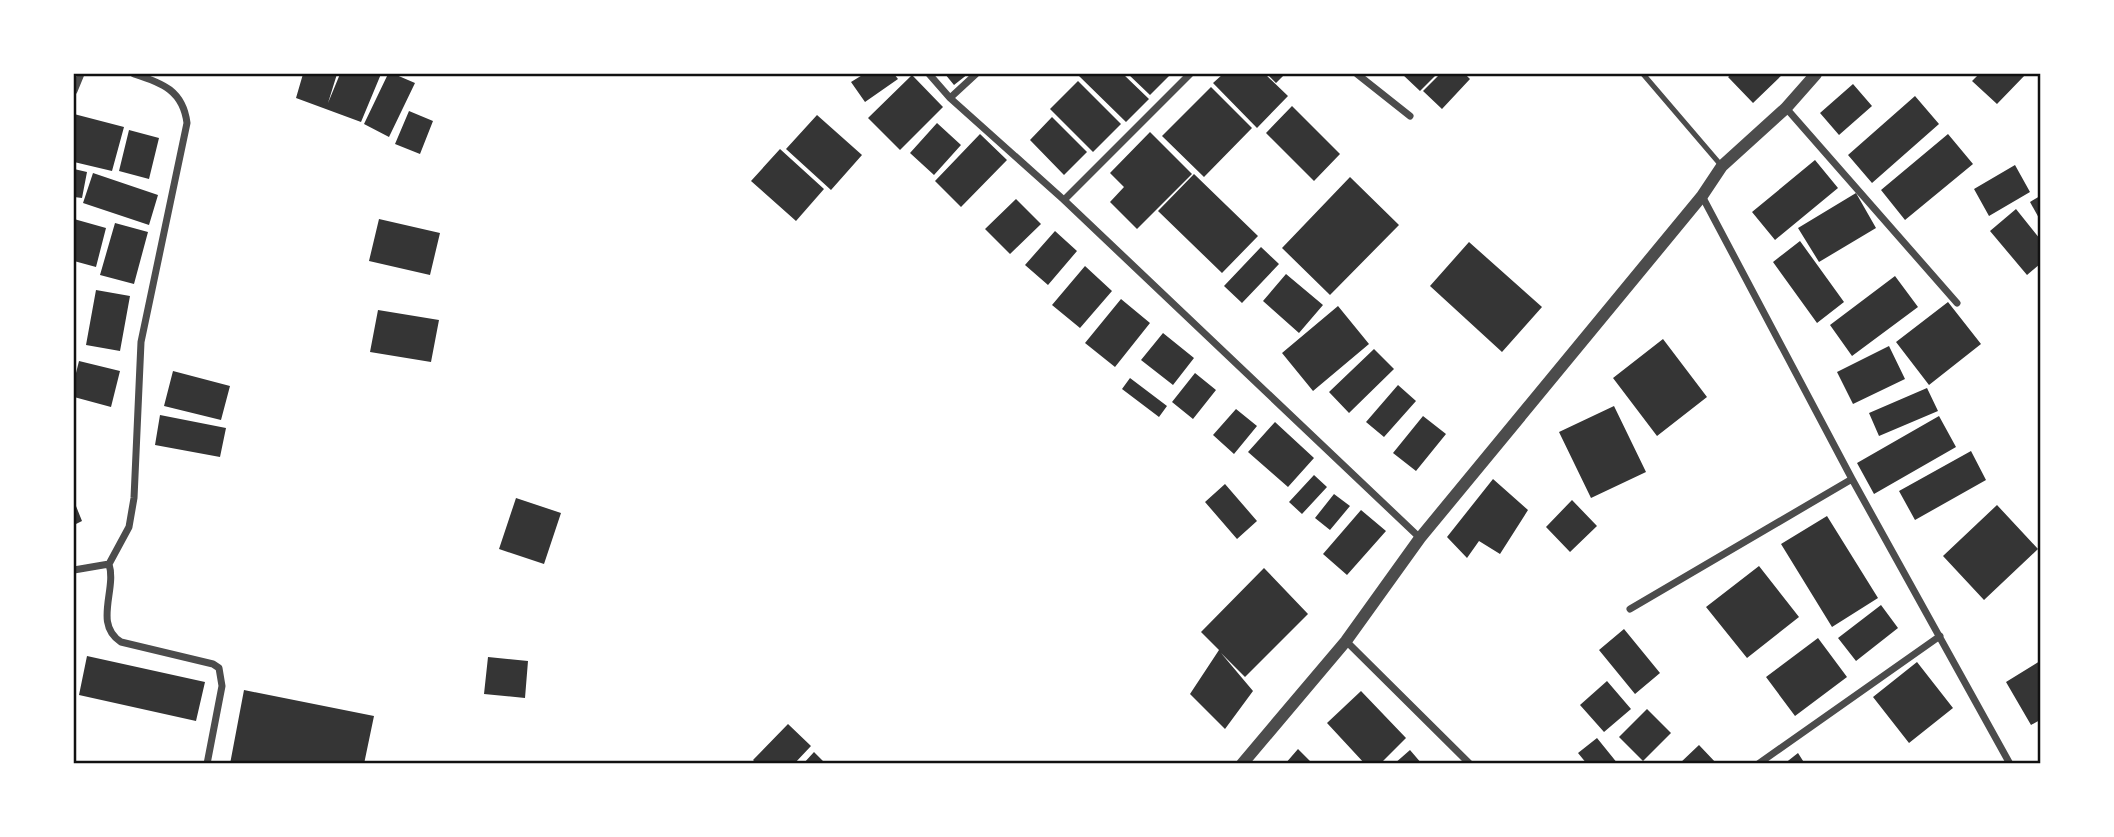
<svg xmlns="http://www.w3.org/2000/svg" width="2114" height="837" font-family="Spectral,serif">
<style>
.building{fill:#353535}
.lines{fill:none;stroke-linecap:round;stroke-linejoin:round}
.service{stroke:#4c4c4c;stroke-width:5}
.minor{stroke:#4c4c4c;stroke-width:7}
.tertiary{stroke:#4c4c4c;stroke-width:12}
.neatline{fill:none;stroke:#111;stroke-width:2.5}
</style>
<rect width="100%" height="100%" fill="#fff"/>
<path class="building" d="M303 74H337L328 103 340 74H381L361 122 296 98Z
M388 74H394L415 83 389 137 364 124Z
M864 74H894L898 79 865 102 851 82Z
M945 74H968L954 85Z
M1081 74H1123L1149 99 1126 122 1079 76Z
M1128 74H1171L1150 95Z
M1223 74H1265L1288 96 1257 128 1213 83Z
M1267 74H1285L1276 83Z
M1402 74H1437L1420 91Z
M1440 74H1465L1470 79 1442 109 1423 91Z
M1732 74H1783L1753 103 1728 77Z
M1979 74H2026L1997 104 1972 81Z
M912 75 943 107 900 150 868 118Z
M1078 81 1121 124 1093 152 1050 109Z
M1853 84 1872 106 1839 135 1820 113Z
M1211 87 1252 128 1204 177 1162 136Z
M1915 96 1939 124 1872 183 1848 155Z
M1292 106 1340 154 1314 181 1266 133Z
M409 111 433 121 420 154 395 144Z
M74 114 124 127 112 171 74 162Z
M817 115 862 155 831 190 786 149Z
M1052 117 1087 152 1064 175 1030 140Z
M937 123 961 145 934 175 910 153Z
M129 130 159 138 149 179 119 171Z
M1150 132 1192 174 1137 229 1110 202 1124 187 1110 173Z
M980 134 1007 160 961 207 935 181Z
M1948 134 1973 164 1905 220 1881 190Z
M780 149 824 189 796 221 751 181Z
M1815 160 1838 188 1775 240 1752 212Z
M2015 165 2030 192 1989 216 1974 189Z
M74 169 87 172 82 198 74 197Z
M93 173 158 195 149 225 83 203Z
M1194 174 1258 236 1222 273 1158 211Z
M1350 177 1399 225 1330 295 1282 248Z
M1856 193 1876 228 1819 262 1798 228Z
M2040 196V220L2030 202Z
M1016 199 1041 224 1010 254 985 229Z
M2016 209 2040 239V264L2027 275 1990 231Z
M74 219 106 228 96 267 74 261Z
M379 219 440 233 430 275 369 261Z
M115 223 148 232 134 284 100 275Z
M1055 231 1077 251 1048 285 1025 265Z
M1800 241 1844 302 1817 323 1773 262Z
M1469 242 1542 307 1502 352 1430 286Z
M1261 247 1279 264 1242 303 1224 286Z
M1085 266 1112 291 1080 328 1052 305Z
M1286 274 1323 305 1299 333 1263 301Z
M1895 276 1918 307 1852 356 1830 325Z
M96 290 130 296 120 351 86 345Z
M1121 299 1150 323 1115 367 1085 343Z
M1948 302 1981 344 1929 385 1896 342Z
M1338 306 1369 344 1313 391 1282 353Z
M378 310 439 320 431 362 370 352Z
M1163 333 1194 358 1173 385 1141 360Z
M1663 339 1707 397 1657 436 1613 378Z
M1889 346 1905 379 1853 404 1837 372Z
M1374 349 1394 369 1349 413 1329 392Z
M79 361 120 371 111 407 74 397V381Z
M173 371 230 386 221 420 164 406Z
M1195 373 1216 390 1193 419 1172 402Z
M1130 378 1167 406 1159 417 1122 389Z
M1398 385 1416 401 1384 437 1366 422Z
M1927 388 1938 411 1879 436 1869 413Z
M1614 406 1646 472 1591 498 1559 432Z
M1236 409 1257 426 1234 454 1213 435Z
M160 415 226 428 220 457 155 445Z
M1423 416 1446 434 1416 471 1393 453Z
M1939 416 1956 447 1874 494 1857 463Z
M1275 422 1314 458 1288 487 1248 452Z
M1971 451 1986 480 1915 520 1899 491Z
M1314 475 1327 487 1302 514 1289 502Z
M1493 479 1528 510 1500 554 1479 541 1467 558 1447 537Z
M1225 484 1257 521 1237 539 1205 502Z
M1334 494 1350 506 1330 530 1315 518Z
M516 498 561 513 544 564 499 549Z
M1572 500 1597 526 1570 552 1546 527Z
M74 501 82 521 74 525Z
M1997 505 2038 549 1984 600 1943 556Z
M1361 510 1386 531 1347 575 1323 554Z
M1827 516 1878 598 1832 627 1781 544Z
M1759 566 1799 617 1747 658 1706 607Z
M1264 568 1308 614 1245 677 1221 653 1253 691 1225 729 1190 694 1219 650 1201 632Z
M1881 605 1898 628 1856 661 1838 638Z
M1624 629 1660 673 1635 694 1599 650Z
M1818 638 1847 677 1795 716 1766 677Z
M87 656 205 682 196 721 79 695Z
M488 657 528 661 525 698 484 694Z
M2040 661V720L2031 725 2006 682Z
M1917 662 1953 708 1909 743 1873 697Z
M1607 681 1631 709 1604 732 1580 705Z
M244 690 374 716 364 764H230Z
M1361 691 1406 738 1380 764H1365L1327 723Z
M1647 709 1671 733 1643 761 1619 737Z
M788 724 811 746 794 764H757L753 760Z
M1597 738 1618 764H1587L1578 753Z
M1699 745 1717 764H1679Z
M1298 749 1313 764H1285Z
M1410 750 1422 764H1394Z
M814 752 826 764H803Z
M1798 753 1805 764H1784Z"/>
<g class="lines">
<path class="service" d="M1643 74 1720 164"/>
<path class="minor" d="M929 74 950 98 1064 200 1420 538
M1357 74 1410 116
M74 91 81 74
M950 98 976 74
M1786 108 1957 303
M1702 196 1852 479 2010 764
M1064 200 1190 74
M109 564 129 527 134 498 141 342 187 123C183 91 163 83 134 74
M74 570 109 564C117 590 93 624 121 642L213 664 219 668 222 686 207 764
M1630 609 1852 479
M1346 641 1470 764
M1758 764 1940 636"/>
<path class="tertiary" d="M1242 764 1346 641 1420 538 1702 196 1722 166 1786 108 1816 74"/>
</g>
<rect width="2114" height="837" fill="none" stroke="#ffffff" stroke-width="150"/>
<rect x="75" y="75" width="1964" height="687" class="neatline"/>
</svg>
